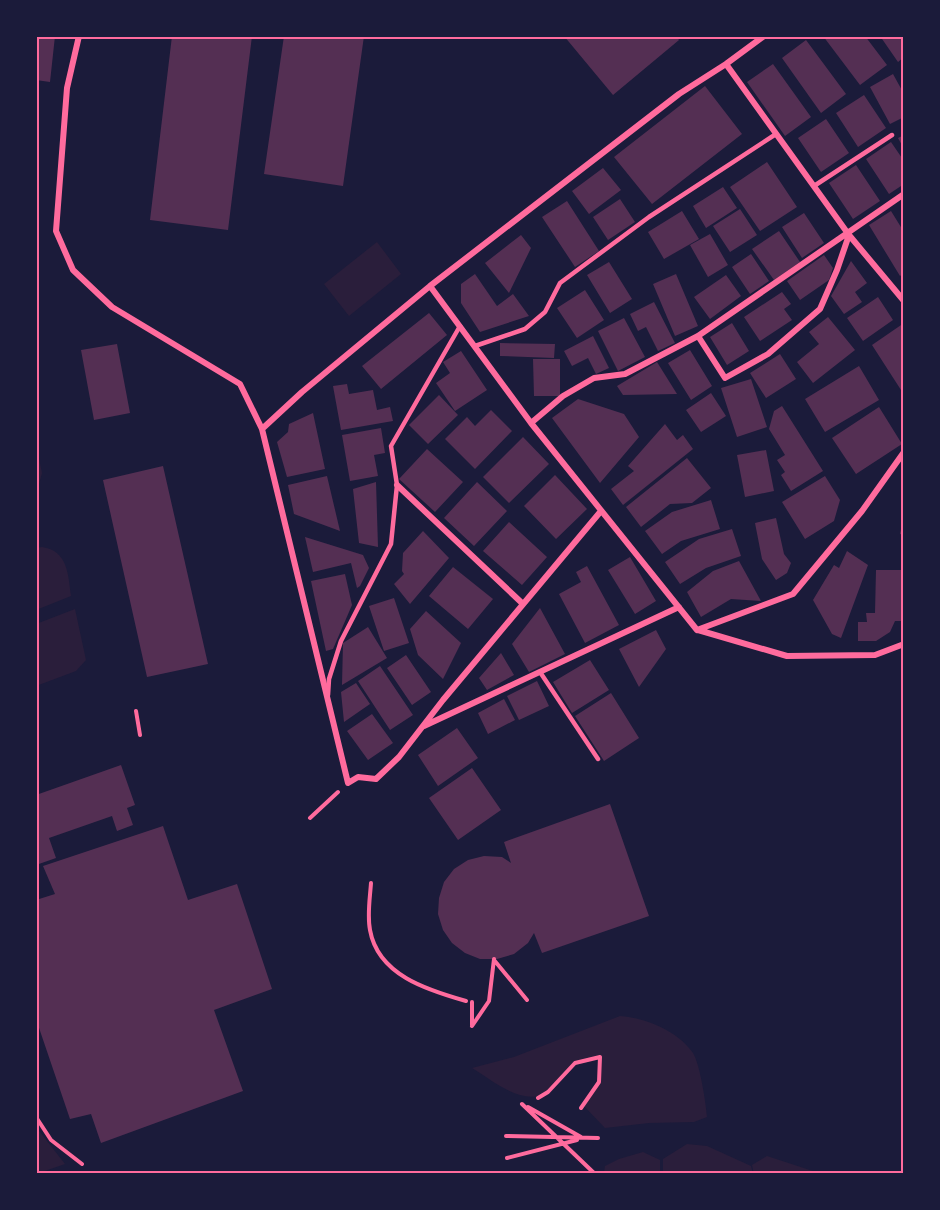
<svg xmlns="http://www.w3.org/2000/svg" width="940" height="1210" font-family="Figtree,sans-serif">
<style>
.green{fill:#2a1e3b}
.building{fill:#542f53}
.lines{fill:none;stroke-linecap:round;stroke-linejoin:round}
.path{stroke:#ff6b9d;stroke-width:4}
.service{stroke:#ff6b9d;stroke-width:4.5}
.minor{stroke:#ff6b9d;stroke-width:6}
.neatline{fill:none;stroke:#ff6b9d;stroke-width:2}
</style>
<rect width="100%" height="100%" fill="#1b1b3a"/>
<path class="green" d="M377 242 401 274 349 316 324 284Z
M36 444 42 473 36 495Z
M42 547C68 551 68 574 71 596L36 610V548Z
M75 609 86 660 76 671 36 686V624Z
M620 1016C646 1018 678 1031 693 1053 700 1064 706 1104 707 1117L694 1122 649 1123 605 1128 582 1104C594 1088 603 1078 600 1057 592 1059 579 1060 573 1065 564 1072 558 1085 548 1092 524 1108 492 1080 472 1068L514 1057Z
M36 1127 65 1164 36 1174Z
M687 1144 707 1146 751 1166 753 1174H663V1159Z
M643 1152 660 1160V1174L604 1173 605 1166 619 1159Z
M767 1156 822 1174H754L752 1165Z"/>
<path class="building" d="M36 36H55L50 82 36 80Z
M172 36H252L228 230 150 220Z
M284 36H364L343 186 264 174Z
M564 36H676L679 40 613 95Z
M823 36H865L887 65 860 85Z
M880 36H904V57L898 62Z
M806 40 846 94 821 113 782 58Z
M773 64 811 117 785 136 747 82Z
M893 74 904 94V117L890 124 870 87Z
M705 86 742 134 652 204 614 157Z
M864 95 886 128 858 147 836 113Z
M826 119 849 153 821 172 798 138Z
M904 135V149L898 138Z
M891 142 904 161V184L889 194 866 159Z
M767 162 797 207 760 231 730 187Z
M856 165 880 201 853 219 829 183Z
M603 168 621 190 589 214 572 191Z
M723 187 737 208 706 228 693 206Z
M620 199 635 222 608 240 593 217Z
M567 201 599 251 575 267 542 217Z
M740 209 757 235 730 252 713 226Z
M682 211 699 239 664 259 648 232Z
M891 211 904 232V273L900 276 869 225Z
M804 213 824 243 802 258 782 227Z
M779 231 800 262 774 280 752 249Z
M710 234 728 265 708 277 690 245Z
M521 235 531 248 509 293 485 263Z
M751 254 769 281 750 294 732 267Z
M824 255 833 268 829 280 800 300 787 281Z
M851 261 867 283 855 292 862 302 844 314 831 296Z
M609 262 632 299 610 313 587 275Z
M475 274 497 306 513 294 529 316 480 332 461 303V284Z
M676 274 698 326 675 336 653 284Z
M726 275 741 296 710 319 694 297Z
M585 290 604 320 577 338 557 308Z
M782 292 791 304 784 309 792 320 760 341 744 317Z
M878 297 893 320 863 341 847 318Z
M654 302 675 343 658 351 646 327 638 331 630 314Z
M429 313 447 335 381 389 362 366Z
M828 317 855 350 813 383 797 362 819 344 809 332Z
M624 318 645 357 618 371 598 331Z
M732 323 749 351 727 365 710 337Z
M904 323V388L901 390 872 345Z
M593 336 609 368 596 374 588 358 572 366 564 351Z
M500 343 555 344 554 358 500 356Z
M117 344 130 413 94 420 81 350Z
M690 350 712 386 691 400 668 363Z
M461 351 487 390 455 411 436 383 450 373 443 362Z
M780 354 796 379 766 398 750 373Z
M533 359H560V396H534Z
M657 362 677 394 623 395 617 386Z
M859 366 879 400 825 432 805 399Z
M751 379 767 427 737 437 721 388Z
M347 384 349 394 373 390 377 410 390 407 393 421 341 430 333 386Z
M711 393 726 416 701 432 686 410Z
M439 395 458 415 428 444 409 425Z
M578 399 624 414 639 437 600 483 552 418Z
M782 406 823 471 791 491 781 475 785 472 777 460 785 455 769 429 774 411Z
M879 407 902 444 856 474 832 438Z
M491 410 512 431 475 469 445 439 467 417 475 426Z
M313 413 325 469 287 477 277 442 288 432 289 424Z
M665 424 677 440 683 435 693 449 623 505 611 489 634 471 628 466Z
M381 428 385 453 374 455 378 476 350 481 342 435Z
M523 437 549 464 509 503 483 477Z
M427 449 463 482 435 512 399 479Z
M766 450 774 491 745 497 737 455Z
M687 458 711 488 692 503 670 504 641 527 626 507Z
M163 466 208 664 147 677 103 480Z
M555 475 587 509 556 539 524 506Z
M327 476 340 531 294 514 288 485Z
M825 476 840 500 834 521 805 539 782 502Z
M376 482 378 547 359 543 353 489Z
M477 482 507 511 474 546 444 518Z
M711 500 720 529 681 541 662 554 645 531 672 512Z
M776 518 784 554 791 563 787 573 776 580 762 559 755 523Z
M903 519H904V535L900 534Z
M509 522 547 557 522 585 483 551Z
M732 529 741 556 706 568 680 584 665 562 699 539Z
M423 531 449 558 410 604 394 584 404 574 402 571 403 553Z
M305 537 363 555 369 568 360 586 357 588 351 563 313 572Z
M847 551 868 565 841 638 832 634 813 600 834 565 839 568Z
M630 557 656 601 635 614 608 570Z
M739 561 761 601 731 599 701 617 687 592 713 571Z
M587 566 619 625 585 643 559 594 581 582 576 572Z
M453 567 493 599 468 629 429 596Z
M876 570H904V621H895L890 632 876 641H858V622H867L866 613H875Z
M345 574 352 605 333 649 326 651 311 581Z
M394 598 409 643 384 651 369 606Z
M540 608 565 654 529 672 512 644Z
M426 611 461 643 443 679 418 655 410 629Z
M368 627 387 658 342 685 343 643Z
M656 630 666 649 639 687 619 649Z
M501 653 514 675 487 690 479 678Z
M406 655 431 692 412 705 387 668Z
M590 660 609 690 572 713 553 682Z
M380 666 413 715 390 730 358 681Z
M537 681 549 706 519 720 507 696Z
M356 683 370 704 344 722 341 692Z
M611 693 639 738 604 761 575 716Z
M504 699 515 720 488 734 478 713Z
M372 714 393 743 368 760 347 731Z
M457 728 478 758 438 786 418 755Z
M121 765 135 805 127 808 133 825 117 831 112 816 49 838 56 858 36 865V795Z
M472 768 501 810 458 840 429 798Z
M610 804 649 916 542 953 534 933 528 943 514 954 497 959H480L465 953 452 943 443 930 438 914 439 898 444 882 454 869 468 860 484 856 502 857 511 863 504 842Z
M163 826 188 900 237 884 272 989 214 1010 243 1091 101 1143 91 1114 70 1119 36 1019V900L55 894 43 866Z"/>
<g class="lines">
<path class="path" d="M136 711 140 735
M310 818 338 792
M371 883C370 898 367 915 370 930 378 975 427 990 466 1001
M494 960 527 1000
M472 1002V1025
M472 1026 489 1001 494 959
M538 1098 548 1092 575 1063 600 1057 599 1082 581 1108
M522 1104 595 1174
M528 1107 581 1137
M36 1117 51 1140 82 1164
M506 1136 598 1138
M507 1158 577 1140"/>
<path class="service" d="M814 186 892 135
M475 346 525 329 545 312 560 283 649 217 776 134
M540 672 598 759
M328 695 329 679 341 641 391 544 397 485 391 446 460 326"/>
<path class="minor" d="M79 36 67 88 56 231 73 270 112 307 240 384 262 429 348 783 358 777 376 779 399 757 443 700 601 511
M726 64 849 235 904 301
M430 286 531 423 697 630
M698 336 725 378 768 354 820 309 837 270 849 235
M531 423 563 396 594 378 625 374 698 336 904 194
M262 429 302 392 430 286 679 94 726 64 764 36
M397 485 523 604
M697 630 793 594 862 511 904 452
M698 630 787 656 875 655 904 644
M424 726 679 607"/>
</g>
<rect width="940" height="1210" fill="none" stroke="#1b1b3a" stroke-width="75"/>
<rect x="38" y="38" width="864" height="1134" class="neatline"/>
</svg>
